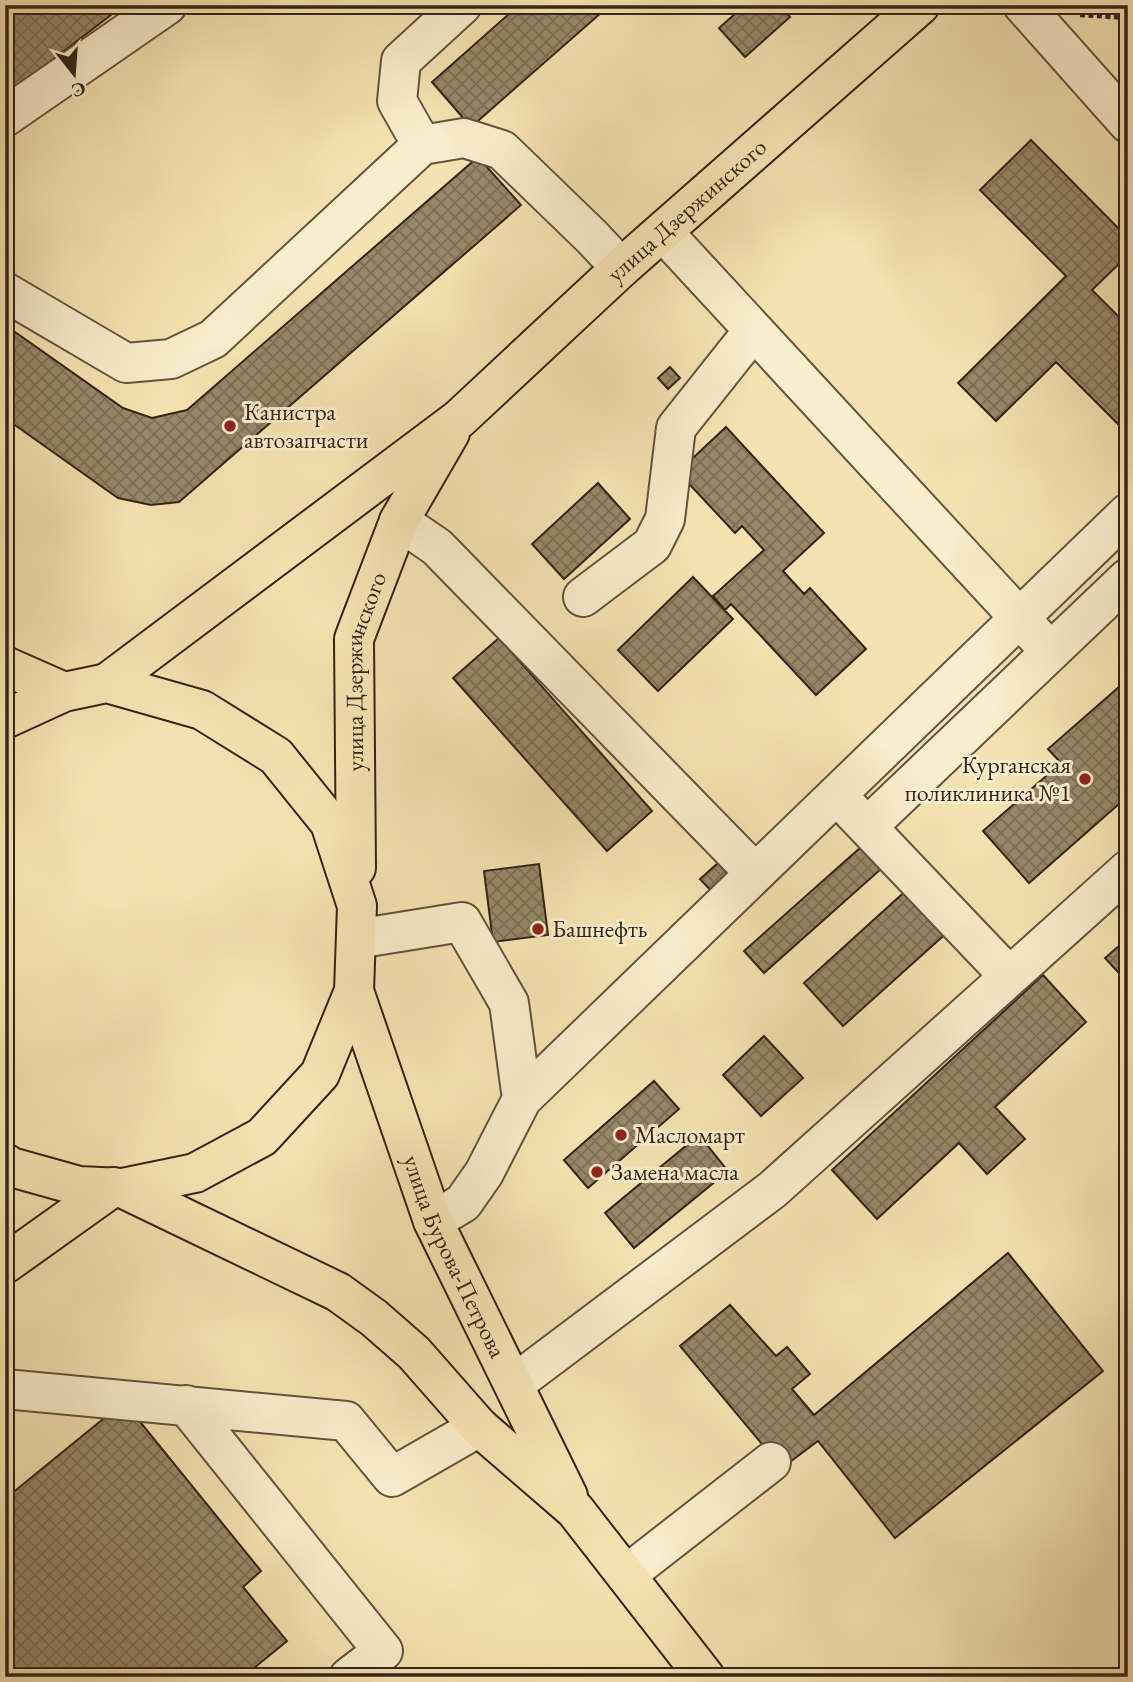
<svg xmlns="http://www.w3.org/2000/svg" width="1133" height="1682" font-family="'EB Garamond',serif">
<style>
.building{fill:url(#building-cross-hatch);stroke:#32251b;stroke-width:2}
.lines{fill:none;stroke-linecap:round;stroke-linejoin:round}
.minor-casing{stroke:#625440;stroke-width:42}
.major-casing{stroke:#32251b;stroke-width:42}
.path{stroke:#32251b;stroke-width:4.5;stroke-dasharray:5 3.5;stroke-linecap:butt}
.minor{stroke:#f8edcc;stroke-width:38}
.major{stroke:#f4e3b0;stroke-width:38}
.poi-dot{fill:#8f2418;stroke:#f8edcc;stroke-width:2.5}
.labels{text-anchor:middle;stroke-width:6;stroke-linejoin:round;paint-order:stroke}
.street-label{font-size:24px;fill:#32251b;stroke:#f8edcc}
.poi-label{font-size:24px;fill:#32251b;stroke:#f8edcc;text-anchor:start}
</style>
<defs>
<pattern id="building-cross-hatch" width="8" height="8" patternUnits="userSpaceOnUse" patternTransform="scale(1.75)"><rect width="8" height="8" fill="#978868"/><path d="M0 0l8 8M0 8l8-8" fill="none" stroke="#7c6f55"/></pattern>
</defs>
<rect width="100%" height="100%" fill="#f4e3b0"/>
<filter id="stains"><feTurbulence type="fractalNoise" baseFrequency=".00286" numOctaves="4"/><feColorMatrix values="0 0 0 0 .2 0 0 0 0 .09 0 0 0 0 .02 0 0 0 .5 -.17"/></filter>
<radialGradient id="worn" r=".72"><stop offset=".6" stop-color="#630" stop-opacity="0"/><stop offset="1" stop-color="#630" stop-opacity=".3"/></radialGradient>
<path class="building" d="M5 5H124L5 96Z
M519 5H610L471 127 432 82Z
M745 5H780L790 17 745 57 719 28Z
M1031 140 1128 238V255L1092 290 1128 326V415L1118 424 1056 362 996 421 958 383 1066 276 980 190Z
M478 157 521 205 179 502 151 505 118 498 5 418V325L123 408 152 418 187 410Z
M670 367 680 378 668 389 658 378Z
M726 427 824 533 783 571 804 594 810 588 866 649 816 695 731 604 725 610 713 596 764 550 742 526 735 533 678 472Z
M598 483 630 519 564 579 532 544Z
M693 577 733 619 658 691 618 650Z
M499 638 652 811 607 851 453 678Z
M1128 679V796L1029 883 983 831 1061 763 1048 749Z
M870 839 890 861 764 973 744 951Z
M718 863 735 882 718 898 700 879Z
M539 864 548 935 493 942 484 871Z
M910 887 950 930 843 1026 804 983Z
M1128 938V983L1105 958Z
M1043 975 1086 1022 995 1107 1025 1139 987 1174 959 1143 877 1219 832 1170Z
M764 1036 803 1078 761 1116 723 1075Z
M654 1081 679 1109 588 1188 564 1160Z
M699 1135 728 1171 634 1248 605 1213Z
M1008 1253 1103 1371 895 1538 818 1441 782 1468 680 1346 730 1305 776 1356 787 1347 810 1374 792 1389 814 1415Z
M124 1402 261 1571 243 1587 287 1641 243 1677H18L5 1661V1499Z"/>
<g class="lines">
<defs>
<path id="minor" d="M1023 5 1128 123
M5 117 167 5
M422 145 464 138 502 150 592 237 621 268
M663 232 1050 651
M5 292 126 363 171 359 213 339 422 145 397 101 401 61 462 5
M399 521 437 547 755 873
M583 597 652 545 665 519 676 428 753 331
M849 808 1009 976
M867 827 1128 578
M356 939 462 922 509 1003 522 1099
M433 1221 463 1203 484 1173 522 1099 1128 513
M514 1384 772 1190 1128 870
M5 1389 346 1421 392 1477 479 1427
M186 1405 383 1651 349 1677
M626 1575 771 1462"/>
<g id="major">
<path d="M5 666 64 692"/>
<path id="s1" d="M107 683 459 419 621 268 920 5"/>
<path d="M5 719 64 692 107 683 202 710 276 756 330 823 357 906 354 991 320 1074 262 1137 195 1173 122 1188 79 1186 11 1167 5 1163"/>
<path id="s2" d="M356 868 354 639 399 521 450 433"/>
<path id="s3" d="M354 991 433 1221 568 1496"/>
<path d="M122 1188 338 1292 374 1318 414 1353 479 1427 575 1510 705 1677"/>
<path d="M5 1264 113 1187"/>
</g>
</defs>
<use href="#minor" class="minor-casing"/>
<use href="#major" class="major-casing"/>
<path class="path" d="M1080 15 1128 18"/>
<use href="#minor" class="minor"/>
<use href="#major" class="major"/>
</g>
<g class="poi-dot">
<circle cx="230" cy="426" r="7"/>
<circle cx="1085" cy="779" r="7"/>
<circle cx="538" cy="929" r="7"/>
<circle cx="621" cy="1135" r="7"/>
<circle cx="597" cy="1172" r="7"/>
</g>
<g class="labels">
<g class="street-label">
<text dy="8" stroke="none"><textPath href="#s1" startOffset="749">улица Дзержинского</textPath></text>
<text dy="8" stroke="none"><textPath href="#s2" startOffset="198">улица Дзержинского</textPath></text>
<text dy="8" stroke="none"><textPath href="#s3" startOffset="284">улица Бурова-Петрова</textPath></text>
</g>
<g class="poi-label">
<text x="244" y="420">Канистра<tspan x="244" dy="28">автозапчасти</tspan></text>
<text x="1071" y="773" text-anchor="end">Курганская<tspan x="1071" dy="28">поликлиника №1</tspan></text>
<text x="552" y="937">Башнефть</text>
<text x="635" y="1143">Масломарт</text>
<text x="611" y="1180">Замена масла</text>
</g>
</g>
<rect width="1133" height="1682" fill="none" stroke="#f4e3b0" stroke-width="28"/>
<rect x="7" y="7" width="1119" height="1668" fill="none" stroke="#32251b" stroke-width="3.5"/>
<rect x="14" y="14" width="1105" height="1654" fill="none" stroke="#32251b" stroke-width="2"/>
<g transform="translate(74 74) rotate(163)" stroke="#f8edcc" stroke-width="5" paint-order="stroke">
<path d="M0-5L12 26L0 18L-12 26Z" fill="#32251b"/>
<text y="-10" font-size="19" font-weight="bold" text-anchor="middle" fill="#32251b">С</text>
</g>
<rect width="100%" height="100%" filter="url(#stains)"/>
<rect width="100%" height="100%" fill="url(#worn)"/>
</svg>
